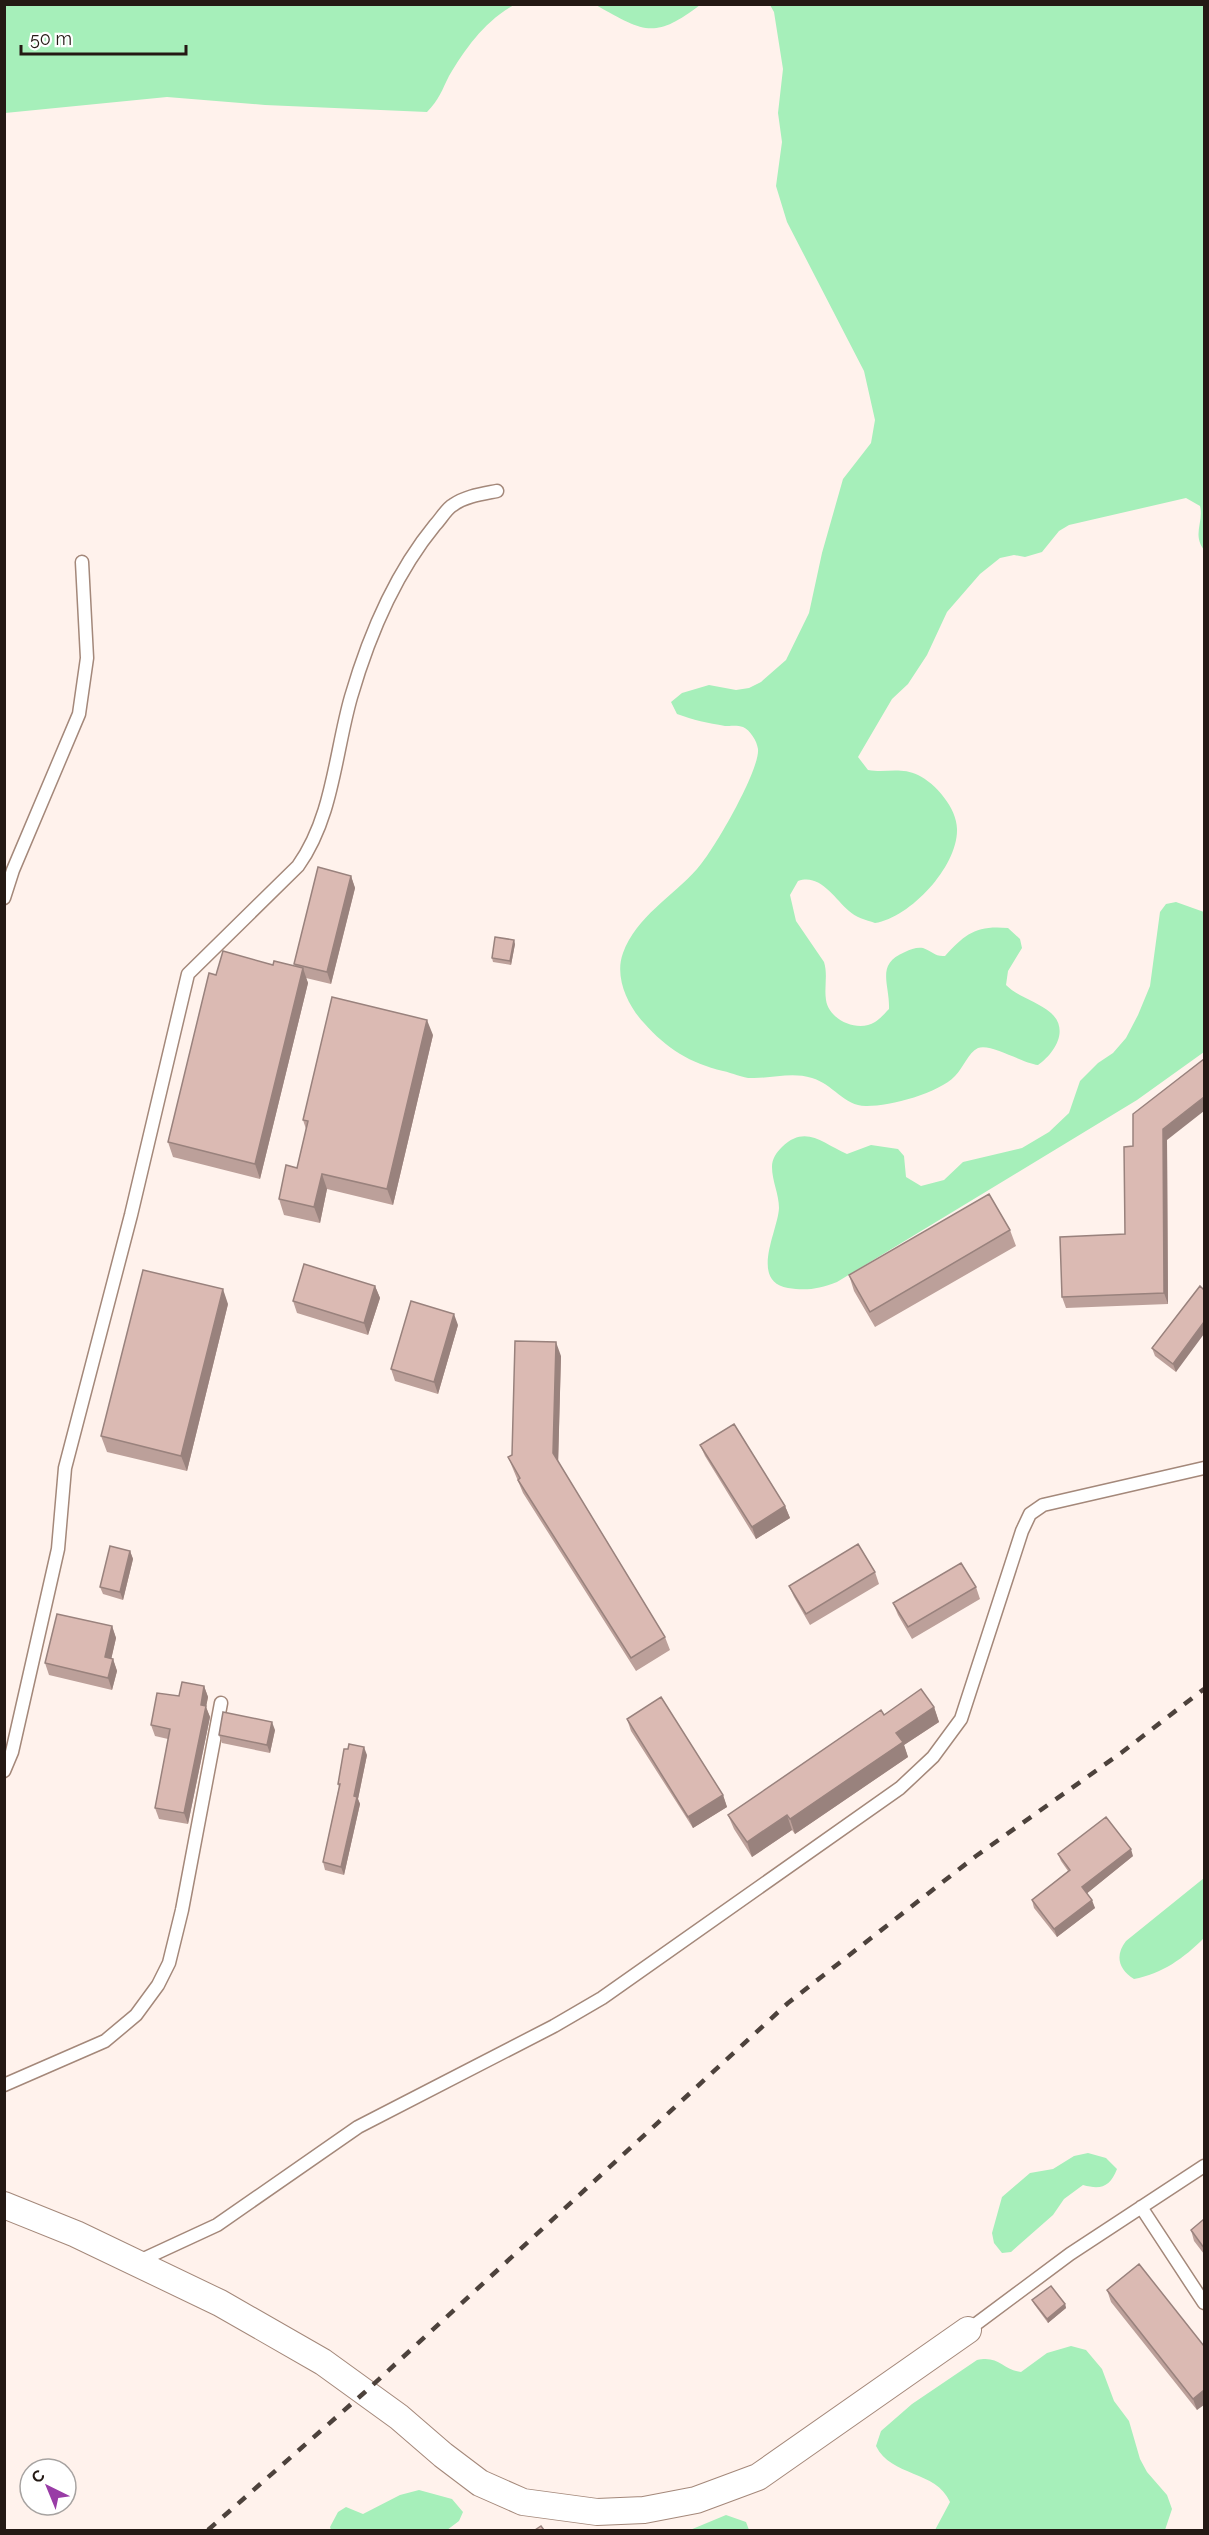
<svg xmlns="http://www.w3.org/2000/svg" width="1209" height="2535" font-family="Raleway,sans-serif">
<style>
.green{fill:#a6efba}
.lines{fill:none;stroke-linecap:round;stroke-linejoin:round}
.service-casing{stroke:#a4887a;stroke-width:15}
.minor-casing{stroke:#a4887a;stroke-width:28}
.service{stroke:#fff;stroke-width:12}
.minor{stroke:#fff;stroke-width:26}
.rail{stroke:#4d423c;stroke-width:4.5;stroke-dasharray:10 10;stroke-linecap:butt}
.wall{fill:#bca09a}
.shaded-wall{fill:#99827d}
.building{fill:#dbbab3;stroke:#99827d;stroke-width:1.5}
</style>
<rect width="100%" height="100%" fill="#fff2ec"/>
<path class="green" d="M5 4H514V5C484 22 466 48 449 76 442 90 439 100 427 112L265 105 167 97 5 113Z
M596 5 700 4V5C654 40 644 32 596 5Z
M770 5H1204V550C1192 534 1204 522 1200 506L1186 498 1069 525 1059 531 1042 552 1025 557 1014 555 1000 558 980 574 947 612 927 655 908 684 892 699 858 757 868 770C886 773 901 767 918 775 935 783 957 808 957 829 958 866 911 917 875 923 866 920 855 917 849 911 834 898 820 873 798 881L790 895 796 921 824 962C828 975 824 987 826 1000 829 1020 858 1033 875 1022 880 1019 885 1013 889 1009 890 984 875 964 905 952 911 949 917 947 923 948 932 951 935 957 945 956 965 934 976 925 1008 928L1020 939 1022 948 1008 971 1006 985C1019 998 1037 1001 1051 1013 1070 1030 1054 1054 1038 1065 1022 1063 991 1043 978 1048 968 1053 963 1068 955 1076 939 1093 891 1106 867 1106 845 1107 833 1084 812 1078 792 1072 774 1078 754 1078 744 1079 733 1073 723 1071 690 1063 667 1049 644 1023 628 1006 614 977 623 953 636 917 673 896 697 869 713 852 760 770 758 749 757 741 750 730 743 727 738 725 730 726 725 726 708 723 693 720 677 714L671 702 682 693 709 685 736 690 749 688 761 682 786 660 809 613 822 553 843 479 871 443 875 420 864 371 787 222 776 186 782 142 778 113 783 69 774 12Z
M1176 902 1204 912V1052L1137 1100 837 1282C819 1289 806 1291 788 1288 749 1281 778 1231 779 1208 779 1194 772 1181 772 1167 772 1159 776 1153 782 1147 806 1124 823 1144 847 1154L871 1145 898 1149 904 1156 906 1177 921 1186 944 1180 963 1162 1022 1148 1049 1132 1069 1113 1080 1081 1098 1063 1113 1053 1126 1038 1138 1015 1150 986 1160 912 1166 904Z
M1204 1878V1938C1184 1958 1162 1974 1134 1979 1118 1969 1115 1955 1126 1941Z
M1088 2153 1106 2158 1117 2169C1110 2187 1101 2190 1083 2185L1064 2199 1053 2215 1011 2252 1002 2253 994 2243 992 2233 1002 2197 1030 2173 1053 2169 1074 2156Z
M1071 2346 1086 2350 1102 2369 1114 2401 1129 2421 1140 2459 1147 2472 1167 2495 1172 2509 1165 2530H935L950 2502C936 2470 891 2477 876 2446L881 2431 912 2404 977 2360C999 2355 1003 2370 1021 2372L1047 2353Z
M419 2490 452 2499 463 2512 459 2521 447 2530H331L330 2527 338 2512 346 2507 363 2514 400 2495Z
M726 2515 746 2522 749 2530H690Z"/>
<g class="lines">
<defs>
<path id="service" d="M4 898 13 870 79 714 87 658 82 562
M4 1771 12 1752 58 1549 65 1468 131 1215 188 974 298 866C333 817 335 753 351 697 369 635 394 575 435 525 441 519 446 509 453 505 466 496 482 494 497 491
M4 2085 105 2041 136 2015 158 1985 169 1963 182 1910 221 1703
M1141 2207 1204 2303
M137 2262 217 2225 358 2127 554 2026 602 1998 900 1788 933 1757 961 1719 1022 1531 1030 1514 1043 1505 1204 1468
M968 2330 1070 2254 1204 2166"/>
<path id="minor" d="M4 2205 76 2234 220 2303 323 2362 399 2417 443 2455 480 2483 523 2502 597 2512 644 2510 696 2500 758 2477 968 2330"/>
</defs>
<use href="#service" class="service-casing"/>
<use href="#minor" class="minor-casing"/>
<use href="#service" class="service"/>
<use href="#minor" class="minor"/>
<path class="rail" d="M208 2530 365 2392 788 2003 976 1856 1121 1753 1204 1689"/>
</g>
<path class="wall" d="M351 876 355 888 331 984 306 978 308 983 260 1179 173 1157 168 1142 216 975 273 965 295 966 294 964Z
M515 944 511 965 493 962 492 958Z
M433 1035 393 1205 327 1189 320 1223 284 1215 279 1199 297 1168 306 1129 303 1120Z
M1167 1140 1168 1304 1066 1308 1062 1297 1125 1234 1133 1146Z
M1010 1230 1016 1246 875 1327 854 1291 849 1275Z
M375 1286 380 1298 368 1335 297 1313 293 1301Z
M1200 1286 1176 1372 1155 1356 1152 1348Z
M228 1304 187 1471 107 1452 101 1436Z
M458 1325 438 1394 395 1381 391 1369Z
M561 1356 558 1462 665 1637 670 1650 636 1671 523 1493 508 1457 512 1455Z
M700 1445 785 1506 790 1518 756 1539 705 1456Z
M130 1551 133 1559 123 1600 103 1594 100 1587Z
M875 1572 879 1584 810 1625 794 1597 789 1586Z
M976 1587 980 1599 912 1639 898 1615 893 1603Z
M112 1626 116 1638 111 1659H113L117 1671 112 1690 49 1675 45 1663Z
M204 1686 208 1697 206 1707 210 1717 188 1824 159 1819 155 1808 168 1739 155 1736 151 1725 179 1696Z
M934 1707 939 1722 904 1745 908 1757 795 1834 792 1830 752 1857 734 1829 728 1815 884 1715Z
M627 1719 723 1795 727 1807 693 1828 631 1731Z
M275 1730 270 1753 222 1743 219 1735Z
M367 1755 358 1799 360 1804 344 1875 325 1870 323 1862 339 1787 338 1784Z
M1058 1854 1133 1856 1087 1893 1095 1908 1057 1937 1034 1908 1032 1900 1068 1871 1061 1861Z
M1204 2219V2254L1194 2241 1191 2230Z
M1107 2290 1204 2346 1197 2410 1111 2302Z
M1032 2300 1065 2304 1066 2308 1048 2323 1034 2304Z"/>
<path class="shaded-wall" d="M351 876 355 888 331 984 327 972Z
M514 940 515 944 511 965 510 961Z
M303 968 308 983 260 1179 255 1164Z
M427 1020 433 1035 393 1205 387 1189Z
M1204 1097V1111L1167 1140 1168 1304 1164 1293 1163 1129Z
M322 1174 327 1189 320 1223 314 1207Z
M375 1286 380 1298 368 1335 364 1323Z
M223 1289 228 1304 187 1471 181 1456Z
M454 1314 458 1325 438 1394 434 1382Z
M1204 1322V1334L1176 1372 1173 1364Z
M556 1342 561 1356 558 1467 553 1453Z
M785 1506 790 1518 756 1539 752 1527Z
M130 1551 133 1559 123 1600 120 1592Z
M112 1626 116 1638 109 1669 105 1657Z
M113 1659 117 1671 112 1690 108 1678Z
M204 1686 208 1697 206 1707 210 1717 188 1824 184 1813Z
M934 1707 939 1722 904 1745 908 1757 795 1834 790 1819 896 1733Z
M272 1722 275 1730 270 1753 267 1745Z
M364 1747 367 1755 358 1799 360 1804 344 1875 341 1867Z
M723 1795 727 1807 693 1828 688 1817Z
M787 1815 792 1830 752 1857 747 1842Z
M1131 1849 1133 1856 1085 1895 1082 1887Z
M1092 1900 1095 1908 1057 1937 1054 1929Z
M1065 2304 1066 2308 1048 2323 1047 2319Z
M1204 2390V2405L1197 2410 1193 2399Z"/>
<path class="building" d="M318 867 351 876 327 972 294 964Z
M495 937 514 940 510 961 492 958Z
M223 951 273 965 274 961 303 968 255 1164 168 1142 209 973 216 975Z
M332 997 427 1020 387 1189 322 1174 314 1207 279 1199 286 1165 297 1168 308 1121 303 1120Z
M1204 1059V1097L1163 1129 1164 1293 1062 1297 1060 1237 1125 1234 1124 1147 1133 1146V1114Z
M989 1194 1010 1230 870 1312 849 1275Z
M304 1264 375 1286 364 1323 293 1301Z
M143 1270 223 1289 181 1456 101 1436Z
M1200 1286 1204 1290V1322L1173 1364 1152 1348Z
M411 1301 454 1314 434 1382 391 1369Z
M515 1341 556 1342 553 1453 665 1637 631 1658 518 1480 520 1478 508 1457 512 1455Z
M734 1424 785 1506 752 1527 700 1445Z
M858 1544 875 1572 806 1614 789 1586Z
M110 1546 130 1551 120 1592 100 1587Z
M961 1563 976 1587 908 1627 893 1603Z
M57 1614 112 1626 105 1657 113 1659 108 1678 45 1663Z
M182 1682 204 1686 201 1705 206 1706 184 1813 155 1808 170 1729 151 1725 157 1693 179 1696Z
M921 1689 934 1707 896 1733 903 1742 790 1819 787 1815 747 1842 728 1815 881 1710 884 1715Z
M661 1697 723 1795 688 1817 627 1719Z
M223 1712 272 1722 267 1745 219 1735Z
M349 1744 364 1747 354 1796 357 1797 341 1867 323 1862 340 1784H338L344 1749H348Z
M1106 1817 1131 1849 1082 1887 1092 1900 1054 1929 1032 1900 1070 1870 1058 1854Z
M1204 2219V2248L1191 2230Z
M1139 2264 1204 2346V2390L1193 2399 1107 2290Z
M1051 2286 1065 2304 1047 2319 1032 2300Z
M541 2526 544 2530H535Z"/>
<rect width="1209" height="2535" fill="none" stroke="#241914" stroke-width="12"/>
<g transform="translate(48 2487) rotate(317)"><circle r="28" fill="#ffffff" stroke="#a7a3a1" stroke-width="1.5"/>
<path d="M0-4.5L10 22L0 15L-10 22Z" fill="#993ca6"/>
<text y="-9" font-size="16" font-weight="bold" text-anchor="middle" fill="#241914">С</text>
</g>
<path d="M21 45v9h165v-9" fill="none" stroke="#241914" stroke-width="3"/>
<text x="30" y="45" font-size="18" fill="#241914" stroke="#ffffff" stroke-width="4.5" paint-order="stroke">50 m</text>
</svg>
